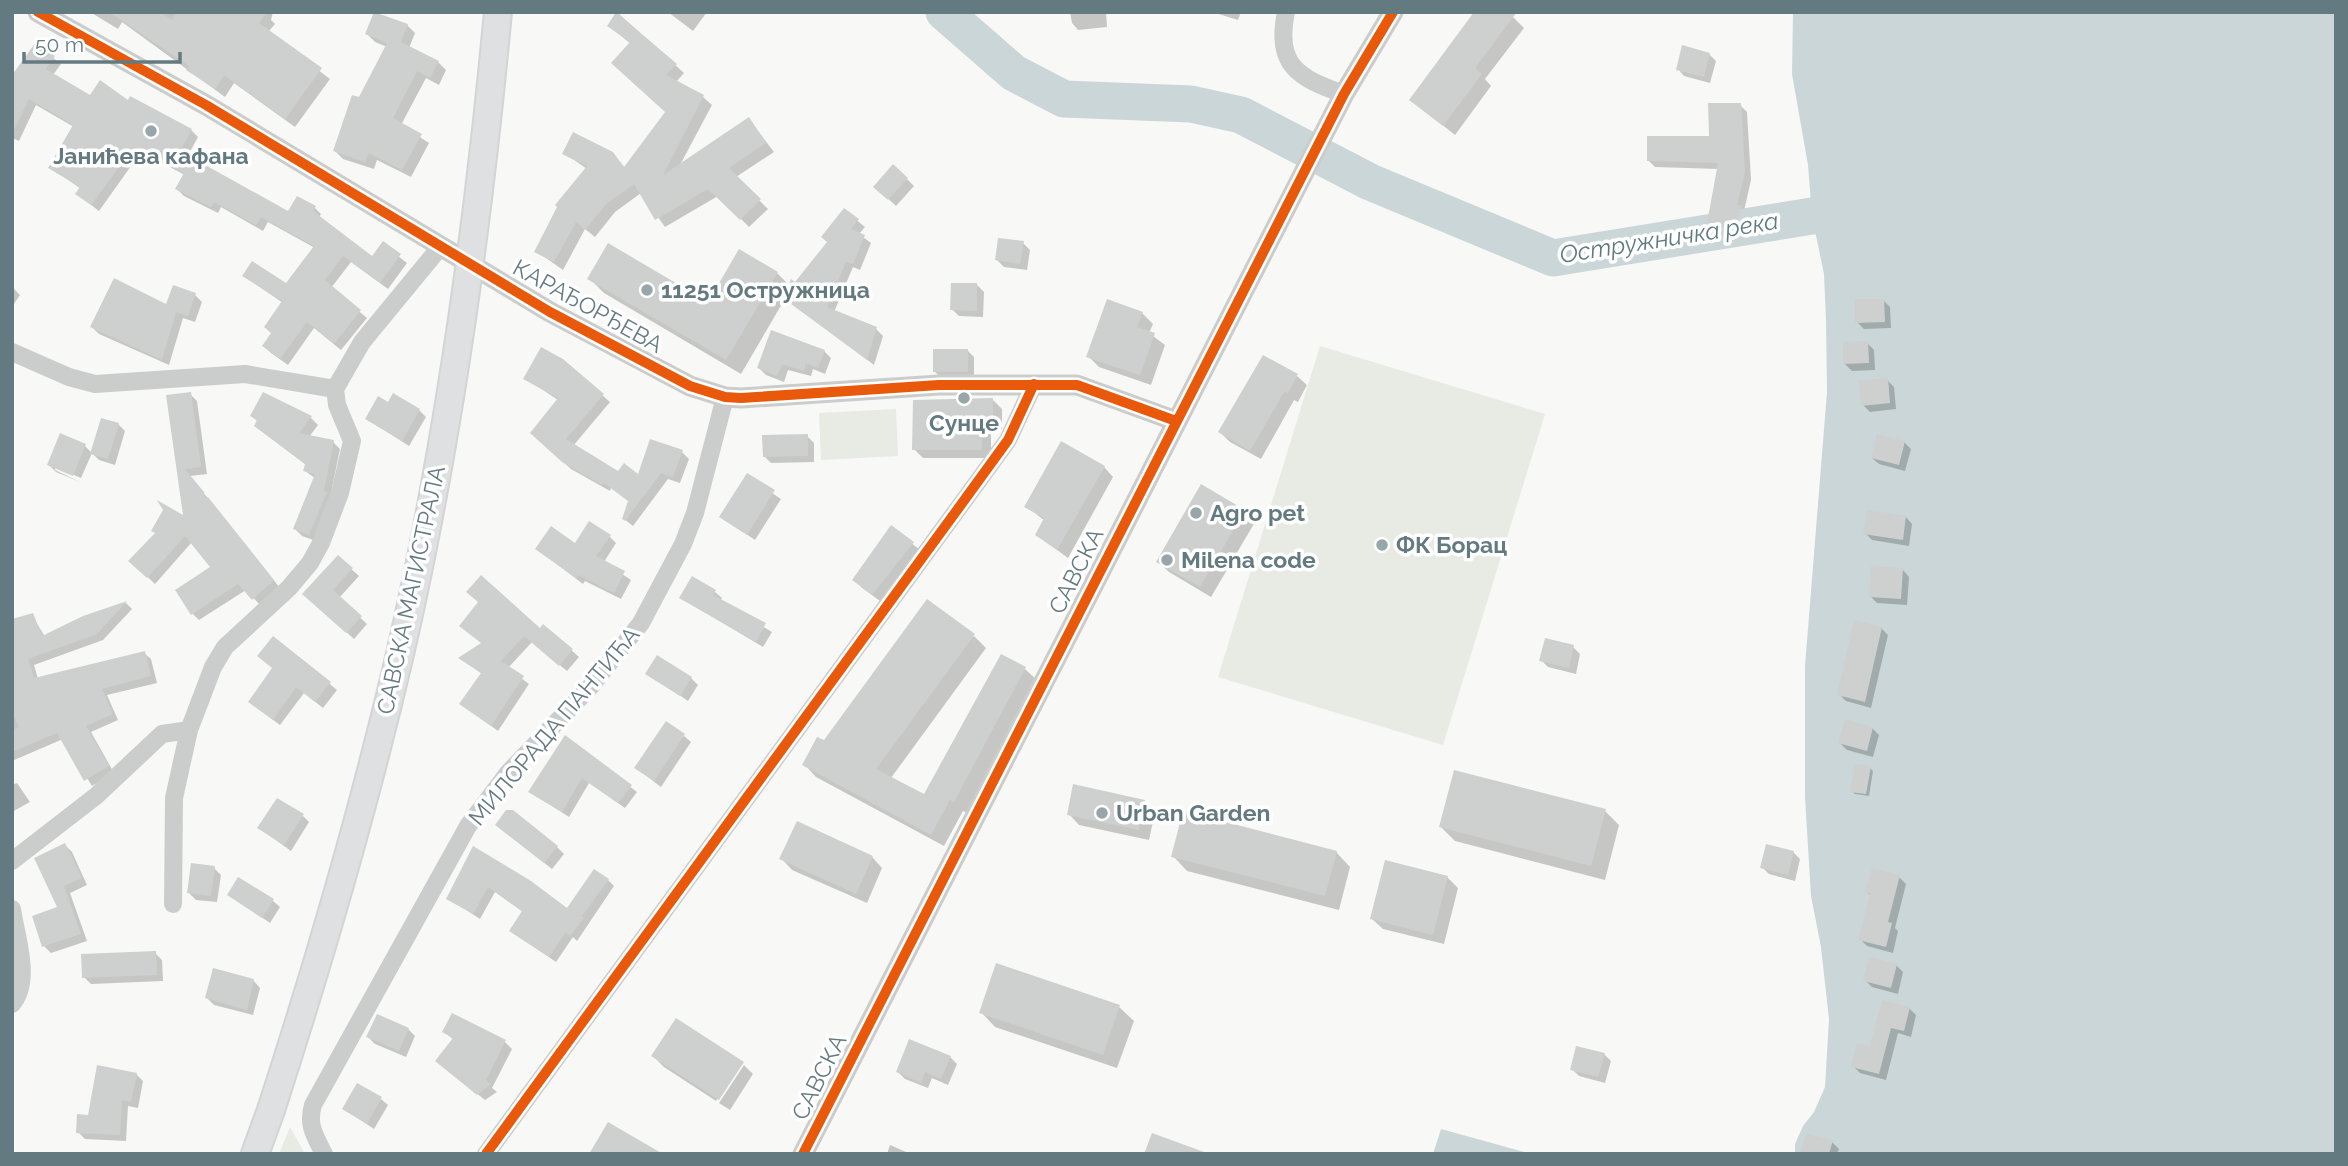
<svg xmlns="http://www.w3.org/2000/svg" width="2348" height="1166" font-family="Raleway,sans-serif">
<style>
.green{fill:#e8eae4}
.water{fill:#cad6d7}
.shadow{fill:#0003}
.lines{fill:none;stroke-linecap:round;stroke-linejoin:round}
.river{stroke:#cad6d7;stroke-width:37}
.building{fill:#ced0d0}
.primary-casing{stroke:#d3d4d4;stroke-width:30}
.minor{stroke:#cbcdcd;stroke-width:18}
.tertiary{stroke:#cbcdcd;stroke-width:21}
.primary{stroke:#dfe0e1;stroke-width:26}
.primary-bridge-casing{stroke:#d3d4d4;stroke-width:30;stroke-linecap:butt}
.primary-bridge{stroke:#dfe0e1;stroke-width:26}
.cycleway-casing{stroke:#fff;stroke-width:15}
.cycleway{stroke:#e8590c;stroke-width:10}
.poi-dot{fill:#98a6aa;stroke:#fff;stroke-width:2.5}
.labels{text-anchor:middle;stroke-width:7;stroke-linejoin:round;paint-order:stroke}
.poi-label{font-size:23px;font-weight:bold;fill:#647a81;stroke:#fff;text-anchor:start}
.street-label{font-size:23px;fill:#647a81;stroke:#fff}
.water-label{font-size:24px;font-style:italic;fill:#5f7a7c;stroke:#fff}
</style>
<rect width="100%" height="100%" fill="#f8f8f7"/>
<path class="green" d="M1320 346 1545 414 1443 745 1218 677Z
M896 409 898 456 821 460 819 413Z
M290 1127 305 1154H279Z"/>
<path class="water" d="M1793 12H2336V1154H1795V1144L1803 1126 1814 1112 1825 1087 1829 1019 1821 947 1811 896 1805 797V666L1827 392 1826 320 1824 274 1812 216 1808 165 1792 74Z
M1441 1129 1531 1154H1433Z"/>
<path class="shadow" d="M90 12H273L271 20 275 24 268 32 330 79 295 127 234 83 225 97 122 22 118 29Z
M668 12H707L693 31Z
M1070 12H1106L1107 27 1078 30 1072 23Z
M1212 12H1241L1238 20Z
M618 13 684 73 676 82 703 97 712 105 680 165 749 119 774 152 736 177 768 209 749 227 718 196 665 227 641 193 615 212 595 237 585 229 563 270 536 251 587 169 564 153H612L625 168 667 112 631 44 609 26Z
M1513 17 1524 28 1485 79 1491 86 1455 135 1411 100Z
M407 25 415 33 409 48 438 62 446 70 439 85 426 78 401 125 429 143 411 177 377 160 374 169 343 159 335 151 387 47 375 42 367 34Z
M36 45 61 64 53 75 90 97 128 102 191 130 198 137 187 157 289 213 314 207 321 214 319 218 372 258 383 244 407 263 388 289 351 262 331 288 367 318 341 350 314 328 288 365 271 353 264 346 273 334 283 303 244 276 287 285 315 248 268 222 263 231 221 207 218 213 184 196 177 189 185 175 141 152 99 211 77 194 81 189 50 167 74 127 36 105 19 141 12 138V78Z
M1709 54 1716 61 1710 83 1684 76 1678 69Z
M1740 105 1747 112 1751 180 1744 211 1748 215 1742 236 1716 230 1709 223 1718 169 1655 167 1648 160 1710 138Z
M907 179 914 186 896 206 882 193Z
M844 210 865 227 859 234 871 243 860 270 853 267 834 312 876 329 883 336 874 365 786 297 741 374 604 293 589 278 708 304 777 273 790 286 796 284 828 242Z
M1023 243 1030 250 1027 270 1004 267 997 260Z
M977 285 984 292 983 317 959 316 952 309Z
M12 287 20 295 12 307Z
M195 295 202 302 195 322 183 318 169 365 99 334 92 327 167 307Z
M1883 300 1890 307 1891 328 1864 329 1857 322Z
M1142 313 1153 324 1149 333 1165 345 1151 385 1099 367 1088 356Z
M1867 343 1874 350 1875 370 1852 371 1845 364Z
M967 350 974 357V378H942L935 372Z
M824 351 831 358 825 374 813 369 811 376 788 370 784 382 766 375 759 368Z
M562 360 610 402 573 446 619 473 639 477 682 452 689 459 680 483 668 479 633 526 624 519 630 502 611 488 610 491 571 469 539 440 558 400 525 378Z
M1297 376 1307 385 1298 402 1294 400 1261 459 1230 442 1220 432Z
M1887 380 1894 387 1896 409 1870 412 1863 405Z
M190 394 197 401 207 474 190 476 280 588 260 605 246 590 199 620 192 613 212 567 192 542 155 584 131 561 185 518 168 397Z
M263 394 311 418 318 425 309 437 333 442 340 449 330 498 316 541 302 536 295 529 315 478 305 471 306 465 256 426 258 422 252 416Z
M993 400 1002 409V429H991V458H923L914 449Z
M419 410 426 417 409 446 367 419Z
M118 424 125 431 115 465 99 460 92 453 81 478 55 467V470L80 482 56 472 49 465 85 446 92 453Z
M807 436 814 443V462L771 463 764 456Z
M1904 442 1911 449 1905 471 1879 464 1872 458Z
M1104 467 1113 477 1068 558 1037 535 1045 521 1026 506Z
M747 476 781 499 755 540 721 517Z
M1244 511 1255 522 1211 597 1169 572 1158 562Z
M1906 517 1912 524 1909 546 1872 540 1865 533Z
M891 527 920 550 880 601 861 587Z
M609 536 616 543 604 562 631 580 621 599 585 581 583 584 537 549 576 546Z
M338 557 359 576 339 598 367 624 354 639 312 601Z
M1903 570 1909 577 1907 605 1877 603 1870 596Z
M715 592 722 598 720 601 772 632 763 647 681 598Z
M480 602 540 630 544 626 579 657 567 671 532 642 508 668 529 684 498 731 461 704 482 674 461 658 483 644Z
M126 603 132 609 103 640 34 665 38 679 144 653 151 659 157 683 107 695 118 720 91 732 114 773 92 786 63 739 12 761V655L32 615 45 637 84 618Z
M1881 628 1888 635 1871 708 1846 701 1839 694Z
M974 636 986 648 891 778 925 797 1025 669 1038 681 967 813 963 811 944 846 816 777 804 764 824 742Z
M274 638 337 690 323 708 304 693 280 725 257 708 274 669Z
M1573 647 1580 654 1576 674 1548 667 1541 660Z
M647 673 691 678 698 685 688 701Z
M1872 728 1879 735 1873 757 1847 750 1840 743Z
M684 736 691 742 661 787 636 768Z
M566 738 637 792 625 808 589 783 569 817 530 792Z
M1870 768 1873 771 1869 796 1855 794 1852 791Z
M17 783 30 802 12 812V785Z
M1145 802 1155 812 1149 840 1079 825 1069 814Z
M1605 811 1619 825 1605 880 1455 841 1441 827Z
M303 816 309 822 291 851 259 828Z
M504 831 557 847 564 854 552 869Z
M65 845 72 852 87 885 70 893 87 941 51 953 44 946 34 917 59 908Z
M474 848 567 910 608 880 614 886 577 941 573 937 556 962 511 931 523 912 495 892 480 919 448 898Z
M1336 852 1350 867 1339 910 1187 871 1173 856Z
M1793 852 1800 859 1795 881 1769 874 1762 867Z
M872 857 882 868 867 903 792 870 782 859Z
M214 868 221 875 217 902 196 900 189 893Z
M1447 877 1458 888 1444 944 1383 929 1372 919Z
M1899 877 1906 884 1895 928 1898 931 1893 953 1867 946 1860 939 1871 896 1867 892Z
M229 895 273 901 280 907 270 923Z
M155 953 162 960 163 981 91 984 84 977Z
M1896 965 1903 972 1898 994 1872 987 1865 980Z
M254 981 260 988 253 1015 214 1005 207 998Z
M1119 1007 1134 1021 1117 1068 995 1027 981 1012Z
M1909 1008 1916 1015 1911 1037 1898 1033 1886 1080 1860 1073 1853 1066Z
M408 1029 415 1036 406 1057 375 1044 368 1037Z
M444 1032 505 1042 512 1049 492 1088 497 1092 485 1100 444 1067 454 1040Z
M1604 1054 1611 1061 1605 1083 1579 1076 1572 1069Z
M653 1056 741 1063 716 1101 664 1067Z
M950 1057 957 1064 948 1085 932 1078 928 1088 905 1079 898 1072Z
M744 1065 753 1074 730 1110 719 1103Z
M136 1074 143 1081 138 1108 128 1106 126 1141 85 1139 78 1132 89 1116Z
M381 1099 388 1105 374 1129 344 1109Z
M1832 1142 1839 1149 1837 1154H1801Z
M890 1145 911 1154H887Z"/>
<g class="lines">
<path class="river" d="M944 12 1014 73 1064 99 1191 104 1241 115 1370 182 1553 258 1812 216H1861"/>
</g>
<path class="building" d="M109 12H160L172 20 177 12H267L259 23 322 68 285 119 224 75 215 89 186 70 189 66Z
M374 12 408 24 401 42 439 61 430 78 417 71 393 118 422 134 402 170 369 153 365 162 333 151 352 95 359 97 387 43 365 34Z
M616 12 677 64 666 75 704 95 663 175 749 117 766 143 729 168 761 199 740 220 708 189 655 220 634 184 606 204 585 230 576 222 554 262 534 252 557 207 555 205 587 166 562 154 573 132 613 152 624 167 665 112 611 63 630 42 607 26Z
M1474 12H1517L1475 68 1482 74 1443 126 1409 100Z
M36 42 55 56 46 69 90 95 100 80 128 100 130 96 192 129 180 151 288 211 297 196 316 206 313 211 372 256 383 241 401 254 380 283 343 256 325 280 361 310 334 344 307 322 280 359 262 346 271 333 264 327 282 301 242 276 252 261 286 283 314 246 261 217 256 225 214 202 211 207 175 189 184 173 134 147 91 205 75 194 80 187 48 168 73 125 29 99 12 134V75Z
M1682 45 1710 53 1704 77 1676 70Z
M1708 103H1741L1745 172 1737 205 1742 206 1735 230 1707 223 1718 163 1647 161V136H1709Z
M893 164 908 178 888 200 873 187Z
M844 208 859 219 851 229 865 235 853 264 846 262 827 307 877 327 867 360 783 298 791 279 795 282 827 242 821 237Z
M998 238 1024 241 1020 264 995 260Z
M608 243 708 302 739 249 778 272 726 360 587 279Z
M114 278 166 304 173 285 196 293 188 316 176 312 162 360 90 327Z
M951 283H977V311L950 310Z
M1107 299 1143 312 1137 327 1155 333 1140 375 1086 357Z
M1855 299H1884L1885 322 1855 323Z
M771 330 825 350 818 368 806 363 804 371 782 364 777 376 757 368Z
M1868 341 1869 363 1843 364V342Z
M541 347 563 359 604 394 566 439 618 471 624 463 638 474 650 439 683 450 673 477 661 473 625 521 622 519 628 501 604 483 602 485 562 462 530 433 558 398 523 379Z
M933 349H968V372H933Z
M1263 355 1298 374 1288 393 1284 392 1250 451 1218 432Z
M1888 378 1890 403 1861 406 1859 381Z
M191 392 201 467 185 469 204 492 205 499 208 497 274 580 252 600 238 584 191 615 175 590 210 567 185 536 147 578 128 561 155 533 151 531 163 510 157 500 183 515 166 395Z
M263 392 312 416 299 433 334 440 324 491 327 492 309 535 293 529 315 474 303 471 305 464 254 426 257 420 250 416Z
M393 393 420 409 402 441 365 419 378 396 388 402Z
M993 398V421H982V450H912L913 400Z
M101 418 119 423 108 459 90 454Z
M60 433 86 444 73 476 47 465Z
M808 434V456L763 457 762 435Z
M1877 434 1905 441 1899 465 1871 458Z
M1061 441 1105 466 1057 550 1035 535 1044 518 1024 507Z
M747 473 775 490 747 535 719 517Z
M1201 484 1245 510 1200 587 1156 562Z
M1867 510 1906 516 1903 540 1863 534Z
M589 521 611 535 596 556 625 571 614 593 578 575 576 578 535 549 551 526 575 543Z
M891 525 914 542 872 595 852 580Z
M338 555 353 568 333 590 362 616 346 633 302 594Z
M1871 566 1903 568 1901 599 1869 597Z
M481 575 540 628 543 624 573 649 559 666 524 636 501 661 524 676 491 726 459 704 481 673 458 658 481 643 459 626 478 602 466 592Z
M692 576 716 590 713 595 766 623 756 642 679 598Z
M927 599 975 634 876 769 924 794 1001 654 1026 667 954 802 950 800 931 835 802 765 817 737 824 740Z
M127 601 97 634 28 659 34 678 145 651 151 676 102 689 113 714 86 726 109 766 84 781 57 733 12 752V730L19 727 12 713V619L33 613 42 636 83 616Z
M1854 620 1882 627 1865 702 1837 695Z
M273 636 331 682 315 702 296 687 273 720 248 702 272 668 257 656Z
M1545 638 1574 645 1569 668 1539 661Z
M657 655 692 677 680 696 645 674Z
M1845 719 1873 727 1867 751 1838 743Z
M666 721 685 734 654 781 634 768Z
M565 735 632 785 618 803 582 778 562 812 528 792Z
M1855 764 1871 766 1866 794 1850 792Z
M1454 770 1606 809 1591 866 1439 827Z
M1073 784 1145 800 1139 830 1067 815Z
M277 798 304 814 284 845 257 828Z
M506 810H513L558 846 544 863 495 825Z
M1183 811 1337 851 1325 896 1171 857Z
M797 821 873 856 856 894 779 859Z
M65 843 82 878 64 886 81 934 42 947 32 916 57 907 34 858Z
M1766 844 1794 851 1788 875 1760 868Z
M473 846 531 881 567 908 594 869 609 879 582 916 584 918 570 936 566 932 549 957 509 931 522 911 488 887 473 914 446 899Z
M1385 860 1448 876 1433 935 1370 919Z
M191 863 215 866 211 896 187 893Z
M1872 868 1900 875 1888 922 1892 923 1886 947 1858 940 1870 894 1865 892Z
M238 877 274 899 262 918 227 895Z
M156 951 157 975 82 978 81 954Z
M1869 957 1897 964 1891 988 1863 981Z
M996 963 1120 1005 1103 1055 979 1013Z
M213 968 254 979 247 1010 205 998Z
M1882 1000 1910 1007 1904 1031 1891 1028 1879 1074 1851 1067 1857 1043 1870 1046Z
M452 1013 506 1040 486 1080 491 1084 477 1095 435 1061 453 1038 442 1032Z
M377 1014 409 1028 399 1051 366 1037Z
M676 1018 744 1062 719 1100 651 1056Z
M909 1039 951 1056 941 1079 925 1072 921 1083 896 1072Z
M1576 1046 1605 1053 1598 1077 1570 1070Z
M97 1065 137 1073 131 1102 122 1100 120 1135 76 1133 77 1114 88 1115Z
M357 1083 382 1097 367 1124 342 1109Z
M608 1122 663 1154H589Z
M1152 1133 1204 1152V1154H1144Z
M1806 1134 1833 1140 1829 1154H1800Z"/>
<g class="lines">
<defs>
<path id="primary" d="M255 1154 271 1110"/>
</defs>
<use href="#primary" class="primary-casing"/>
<path class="minor" d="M1286 12C1275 64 1297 78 1344 94
M12 352 69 377 95 384 245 374 335 389
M12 861 96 796 162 734 189 730
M173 904 174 798 189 730 213 667 225 647 289 588 310 563 321 543 340 493 352 441 337 405 335 389 362 342 441 246
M12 909C16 937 32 981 12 1004
M324 1154C315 1136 307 1125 313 1105L468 826 508 773 591 686 641 623 683 544 695 513 725 397
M486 1154 960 506 1008 440 1034 384"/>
<path class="tertiary" d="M38 12 206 105 550 312 690 386 725 397 741 398 939 385H1077L1176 421
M803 1154 1344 94 1393 12"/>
<use href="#primary" class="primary"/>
<defs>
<path id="primary-bridge" d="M271 1110C320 959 364 808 400 654 449 443 478 228 498 12"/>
</defs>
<use href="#primary-bridge" class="primary-bridge-casing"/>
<use href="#primary-bridge" class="primary-bridge"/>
<defs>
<path id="cycleway" d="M38 12 206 105 550 312 690 386 725 397 741 398 939 385H1077L1176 421
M486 1154 960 506 1008 440 1034 384
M803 1154 1344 94 1393 12"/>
</defs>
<use href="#cycleway" class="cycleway-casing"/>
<use href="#cycleway" class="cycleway"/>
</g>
<g class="poi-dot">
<circle cx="151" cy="131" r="7"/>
<circle cx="647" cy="290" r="7"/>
<circle cx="964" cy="398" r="7"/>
<circle cx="1196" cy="513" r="7"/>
<circle cx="1382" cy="545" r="7"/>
<circle cx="1167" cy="560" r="7"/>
<circle cx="1102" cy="813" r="7"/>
</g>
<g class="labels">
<g class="poi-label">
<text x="151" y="164" text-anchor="middle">Јанићева кафана</text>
<text x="661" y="298">11251 Остружница</text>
<text x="964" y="431" text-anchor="middle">Сунце</text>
<text x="1210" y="521">Agro pet</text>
<text x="1396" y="553">ФК Борац</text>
<text x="1181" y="568">Milena code</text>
<text x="1116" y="821">Urban Garden</text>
</g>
<g class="street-label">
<text transform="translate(588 306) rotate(29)" y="8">КАРАЂОРЂЕВА</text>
<text transform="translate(1076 571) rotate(-63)" y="8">САВСКА</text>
<text transform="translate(411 590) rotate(-78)" y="8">САВСКА МАГИСТРАЛА</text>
<text transform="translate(554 726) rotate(-50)" y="8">МИЛОРАДА ПАНТИЋА</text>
<text transform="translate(819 1077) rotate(-63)" y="8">САВСКА</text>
</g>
<g class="water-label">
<text transform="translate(1669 238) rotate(-9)" y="8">Остружничка река</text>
</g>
</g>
<rect width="2348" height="1166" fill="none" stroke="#647a81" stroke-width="28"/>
<path d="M24 52v10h156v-10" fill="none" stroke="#647a81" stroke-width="3.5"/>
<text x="35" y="52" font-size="21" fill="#647a81" stroke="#ffffff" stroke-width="5" paint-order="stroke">50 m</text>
</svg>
